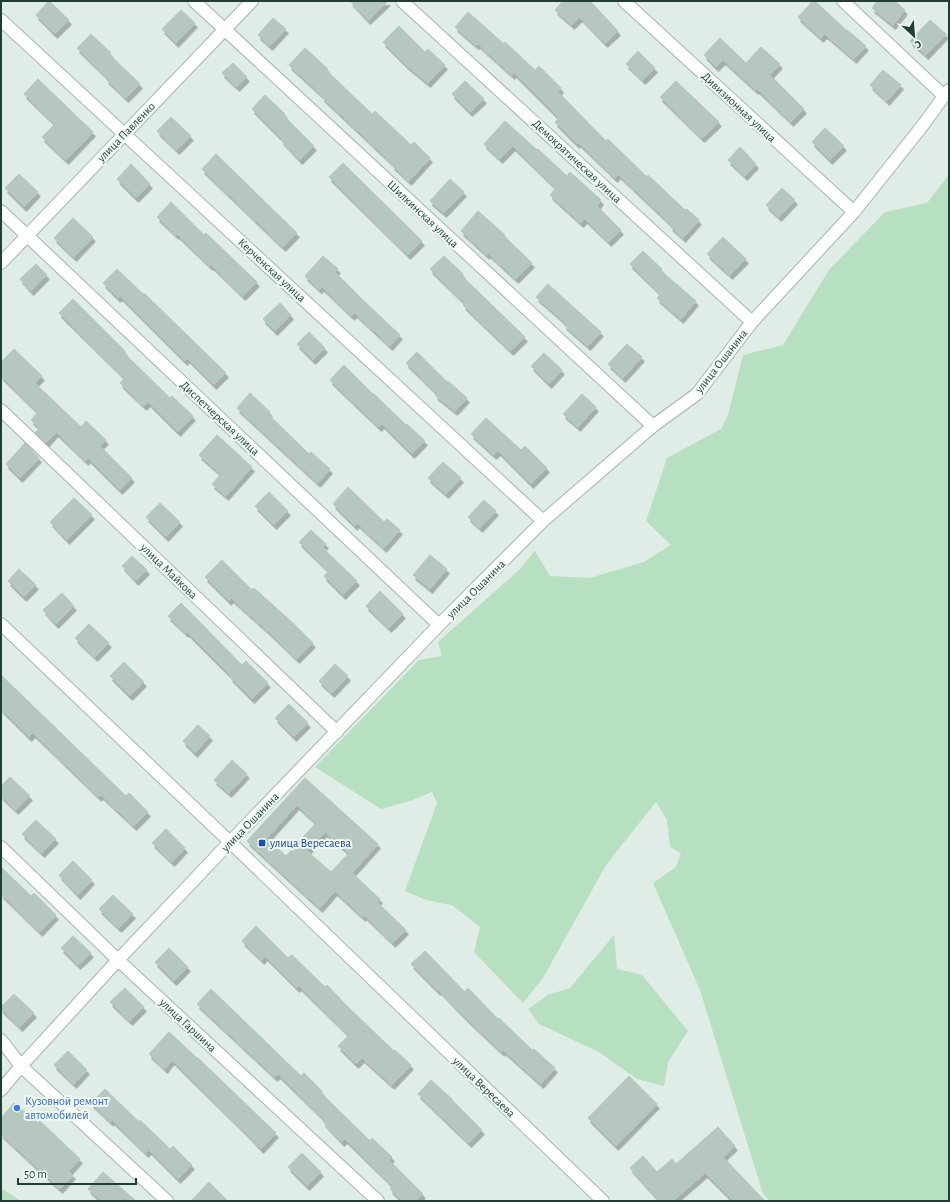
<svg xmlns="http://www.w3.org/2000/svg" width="950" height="1202" font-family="'Alegreya Sans',sans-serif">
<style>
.green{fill:#b6e0bf}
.building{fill:#b5c7bf;stroke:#b2c7bd;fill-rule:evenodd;filter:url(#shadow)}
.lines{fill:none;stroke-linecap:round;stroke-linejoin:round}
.street-casing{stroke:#a2b5ad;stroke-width:14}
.secondary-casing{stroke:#9db9ad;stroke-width:14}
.street{stroke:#fff;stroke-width:12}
.secondary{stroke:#fff;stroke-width:12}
.transit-dot{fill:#1a4fb4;stroke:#f1f9f4;stroke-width:1.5}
.shop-dot{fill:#3f7fe0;stroke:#f1f9f4;stroke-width:1.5}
.labels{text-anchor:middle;stroke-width:4;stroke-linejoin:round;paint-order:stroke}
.street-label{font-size:12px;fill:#1f3f34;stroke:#f1f9f4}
.transit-label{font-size:12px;fill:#164399;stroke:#f1f9f4;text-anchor:start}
.shop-label{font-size:12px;fill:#366cbe;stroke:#f1f9f4;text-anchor:start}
</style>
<defs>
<filter id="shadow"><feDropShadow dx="2.5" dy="4.5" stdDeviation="0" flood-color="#0004"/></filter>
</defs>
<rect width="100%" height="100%" fill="#e0ece6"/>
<path class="green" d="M949 175V1201H770L763 1194 700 990 653 883 676 867 681 853 670 847 667 820 656 802 606 865 543 978 523 1003 474 952 480 927 452 905 426 900 405 891 437 803 432 792 410 801 381 809 315 767 419 660 442 656 438 642 519 570 535 551 550 576 590 578 644 562 671 545 646 521 667 458 721 429 728 415 743 355 783 345 829 270 885 212 927 203Z
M614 935 617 969 642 975 688 1031 668 1062 664 1086 637 1079 599 1052 539 1024 528 1009 548 995 570 988Z
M1 1188 21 1201H1Z"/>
<path class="building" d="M49 1 69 20 55 34 36 15Z
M350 1H388L368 20Z
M563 1H590L618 31 605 43 580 17 572 25 555 10Z
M813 1H815L847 31V30L866 46 854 59 825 34 821 38 798 17Z
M877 1H895L905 10 893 25 872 8Z
M181 10 195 23 176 43 162 29Z
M468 12 504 44 505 42 535 70 539 66 561 88 558 92 606 141 608 139 647 177 648 175 685 210 687 209 699 220 683 238 670 226 672 225 618 174 615 178 578 142 577 144 555 122 559 118 514 73 512 75 478 44 476 45 455 27Z
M273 18 286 29 270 46 258 35Z
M930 20 946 34 926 55 910 41Z
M399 26 425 52 428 49 445 65 428 83 405 64 383 42Z
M91 34 111 53 109 54 140 84 126 98 106 79 108 78 77 48Z
M720 38 746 63 761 47 780 64 770 75 804 109 791 122 757 89 756 90 723 60 716 67 704 55Z
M305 48 328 69 326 70 372 114 375 111 411 145 414 142 430 158 409 181 392 165 393 164 322 97 323 96 289 65Z
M638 51 655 68 643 80 626 64Z
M233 63 247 77 237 87 222 73Z
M883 70 901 85 887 101 870 85Z
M38 79 93 132 66 160 42 137 55 124 24 94Z
M465 81 484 99 470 112 452 94Z
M676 81 719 122 702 138 660 97Z
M265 95 285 114 284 116 314 146 300 160 281 140 282 139 252 109Z
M171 117 191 136 177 150 157 131Z
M505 121 537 150 538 149 567 176 570 172 601 200 597 206 621 230 609 242 585 219 581 223 550 195 556 188 513 146 500 159 484 144Z
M825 128 844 146 830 160 812 142Z
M740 147 756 164 745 176 728 160Z
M216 154 297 233 283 247 202 169Z
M343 163 422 241 408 255 329 177Z
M131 164 150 184 136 198 117 179Z
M19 174 38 192 24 207 5 188Z
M450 179 464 192 444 213 430 201Z
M782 188 795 200 779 217 766 205Z
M171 202 204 235 206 233 257 282 243 296 211 265 210 266 177 234 176 235 157 217Z
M478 211 505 235 504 236 532 263 516 279 488 253 487 255 461 231Z
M73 218 93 237 74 257 54 238Z
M723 237 746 259 730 275 707 254Z
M643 251 662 269 660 270 696 301 681 319 657 298 661 294 630 264Z
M323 256 338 269 335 272 365 302 400 335 390 346 355 313 352 316 322 287 319 289 305 276Z
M444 256 463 274 462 276 525 337 511 351 463 305 465 303 430 269Z
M36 264 47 275 31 291 20 279Z
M117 269 143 294 144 293 226 373 214 385 187 358 185 361 120 296 118 298 103 283Z
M548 284 601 332 588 346 564 325 566 323 536 297Z
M73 299 125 351 124 353 170 398 172 396 193 416 178 432 148 402 144 406 120 383 125 378 59 313Z
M280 303 291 315 275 331 263 319Z
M309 332 325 348 313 360 297 344Z
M627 344 642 357 623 378 608 364Z
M14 349 42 376 35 383 81 427 86 421 106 440 100 446 132 478 120 490 88 458 86 461 56 432 46 443 35 433 40 428 31 420 38 412 1 376V362Z
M417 352 447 382 448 381 467 398 455 411 435 395 437 393 406 363Z
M544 353 562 370 549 384 531 366Z
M344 365 373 394V393L406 425 407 424 425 441 412 454 382 424 379 427 330 380Z
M250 393 270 412 268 414 309 454 311 452 330 469 318 483 237 408Z
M582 394 596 407 578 427 563 414Z
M486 418 521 450 525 446 547 468 531 484 498 451 494 455 471 434Z
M217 435 252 467 226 496 212 484 221 474 199 455Z
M25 443 39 458 20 478 6 464Z
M443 462 461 478 446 494 428 478Z
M348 487 384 522 387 519 400 530 384 548 357 523 355 526 333 504Z
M269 492 288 511 274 525 255 506Z
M74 498 92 515 67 540 50 522Z
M484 500 496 511 480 528 468 517Z
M160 503 180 522 166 537 146 517Z
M311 530 326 544 322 547 357 581 343 595 324 576 329 571 299 542Z
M430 555 447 569 430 589 413 575Z
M132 556 147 570 136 581 122 566Z
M222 560 252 590 254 588 295 625 313 643 297 659 269 632 231 598 229 601 205 577Z
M19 569 36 585 24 597 8 581Z
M380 591 403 614 389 628 366 606Z
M62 593 74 606 56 624 43 610Z
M181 603 242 665 246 661 268 683 252 699 230 677 231 676 187 632 186 633 168 616Z
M89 624 109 643 95 657 75 638Z
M124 662 144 682 130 696 110 676Z
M335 664 348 676 332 693 319 681Z
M1 675 126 796 129 793 148 812 134 826 101 795 99 797 33 733 29 737 1 709Z
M289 704 308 723 294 737 275 718Z
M198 725 210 736 195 753 183 741Z
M232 760 247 774 229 793 214 780Z
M10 777 30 796 16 810 1 796V786Z
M305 778 378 844 352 873 380 899 377 902 406 930 393 943 364 915 363 917 335 891 320 908 247 841ZM297 805 316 823 286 856 267 838ZM325 832 349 853 331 872 307 851Z
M36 820 56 839 42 853 22 834Z
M166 829 185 848 172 862 152 843Z
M73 861 92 880 78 895 59 875Z
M1 867 31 896 34 893 56 915 40 932 1 894Z
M113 895 133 914 119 928 99 909Z
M256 926 288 958 292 955 325 987 327 985 346 1005 394 1051 395 1050 411 1065 392 1085 362 1058 356 1064 338 1046 349 1035 299 986 297 988 265 956 262 960 242 941Z
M73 936 91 953 78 965 61 948Z
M169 948 188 967 174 981 155 962Z
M425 951 465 992 468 988 498 1019 499 1018 532 1050 534 1049 555 1068 541 1084 503 1050 502 1052 467 1019 439 990 438 991 411 964Z
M125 988 144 1007 130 1021 110 1002Z
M211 989 301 1076 304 1073 322 1091 321 1093 370 1141 372 1138 392 1157 389 1160 423 1194 416 1201H402L390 1189 393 1186 345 1139 342 1142 323 1122 325 1120 278 1074 275 1077 197 1004Z
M14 994 34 1013 20 1027 1 1009V1007Z
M169 1032 197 1058V1057L276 1133 261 1149 250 1137 172 1060 165 1069 149 1054Z
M68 1051 87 1070 74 1084 54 1065Z
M629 1076 657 1104 616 1146 588 1118Z
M431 1080 452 1099V1100L482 1130 469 1143 418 1094Z
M105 1089 139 1122 140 1120 170 1149 173 1146 192 1165 178 1179 149 1150 146 1153 112 1120 111 1122 91 1103Z
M14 1103 38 1123 40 1121 80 1159 69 1171 73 1175 60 1189 1 1134V1118Z
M718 1127 735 1146 723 1157 765 1201H733L705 1173 673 1201H660L630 1168 643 1156 657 1172 672 1159 676 1164Z
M302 1153 321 1172 307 1186 288 1167Z
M103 1172 136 1201H102L88 1189Z
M209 1182 228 1201H191Z"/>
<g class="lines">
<defs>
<path id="street" d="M194 1 653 426
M402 1 752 322
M624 1 854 212
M843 1 944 96
M1 20 543 521
M1 211 439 625
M1 263 252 1
M1 410 337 732
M1 847 118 960 378 1201
M1 1040 21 1066 167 1201
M1 1090 21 1066 118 960 230 842 439 625 543 521 653 426 697 394 752 322 854 212 923 125 944 96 949 90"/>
<path id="secondary" d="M1 624 230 842 603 1201"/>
</defs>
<use href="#street" class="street-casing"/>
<use href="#secondary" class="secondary-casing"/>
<use href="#street" class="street"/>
<use href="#secondary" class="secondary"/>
</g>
<rect class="transit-dot" x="258" y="839" width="8" height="8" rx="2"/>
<circle class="shop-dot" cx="17" cy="1108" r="4"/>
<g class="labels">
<g class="street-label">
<text transform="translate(739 107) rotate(43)" y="4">Дивизионная улица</text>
<text transform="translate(126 132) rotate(-46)" y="4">улица Павленко</text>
<text transform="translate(577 161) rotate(43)" y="4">Демократическая улица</text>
<text transform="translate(423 214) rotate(43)" y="4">Шилкинская улица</text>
<text transform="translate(272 270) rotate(43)" y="4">Керченская улица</text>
<text transform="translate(721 361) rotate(-52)" y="4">улица Ошанина</text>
<text transform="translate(220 418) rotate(43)" y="4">Диспетчерская улица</text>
<text transform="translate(169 571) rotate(44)" y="4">улица Майкова</text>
<text transform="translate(476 589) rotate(-45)" y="4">улица Ошанина</text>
<text transform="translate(250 822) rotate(-46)" y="4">улица Ошанина</text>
<text transform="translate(188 1025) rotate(43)" y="4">улица Гаршина</text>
<text transform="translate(484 1087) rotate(44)" y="4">улица Вересаева</text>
</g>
<g class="transit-label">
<text x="270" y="847">улица Вересаева</text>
</g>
<g class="shop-label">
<text x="25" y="1105">Кузовной ремонт<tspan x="25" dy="14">автомобилей</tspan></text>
</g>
</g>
<rect width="950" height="1202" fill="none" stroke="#1f3f34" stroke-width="4"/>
<g transform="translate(914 36) rotate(154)" stroke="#f1f9f4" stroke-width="3" paint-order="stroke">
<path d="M0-3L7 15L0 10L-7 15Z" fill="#1f3f34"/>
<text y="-6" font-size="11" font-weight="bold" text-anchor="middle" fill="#1f3f34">С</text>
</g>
<path d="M18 1178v6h118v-6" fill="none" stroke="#1f3f34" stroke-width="2"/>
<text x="24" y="1178" font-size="12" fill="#1f3f34" stroke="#f1f9f4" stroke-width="3" paint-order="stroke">50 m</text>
</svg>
